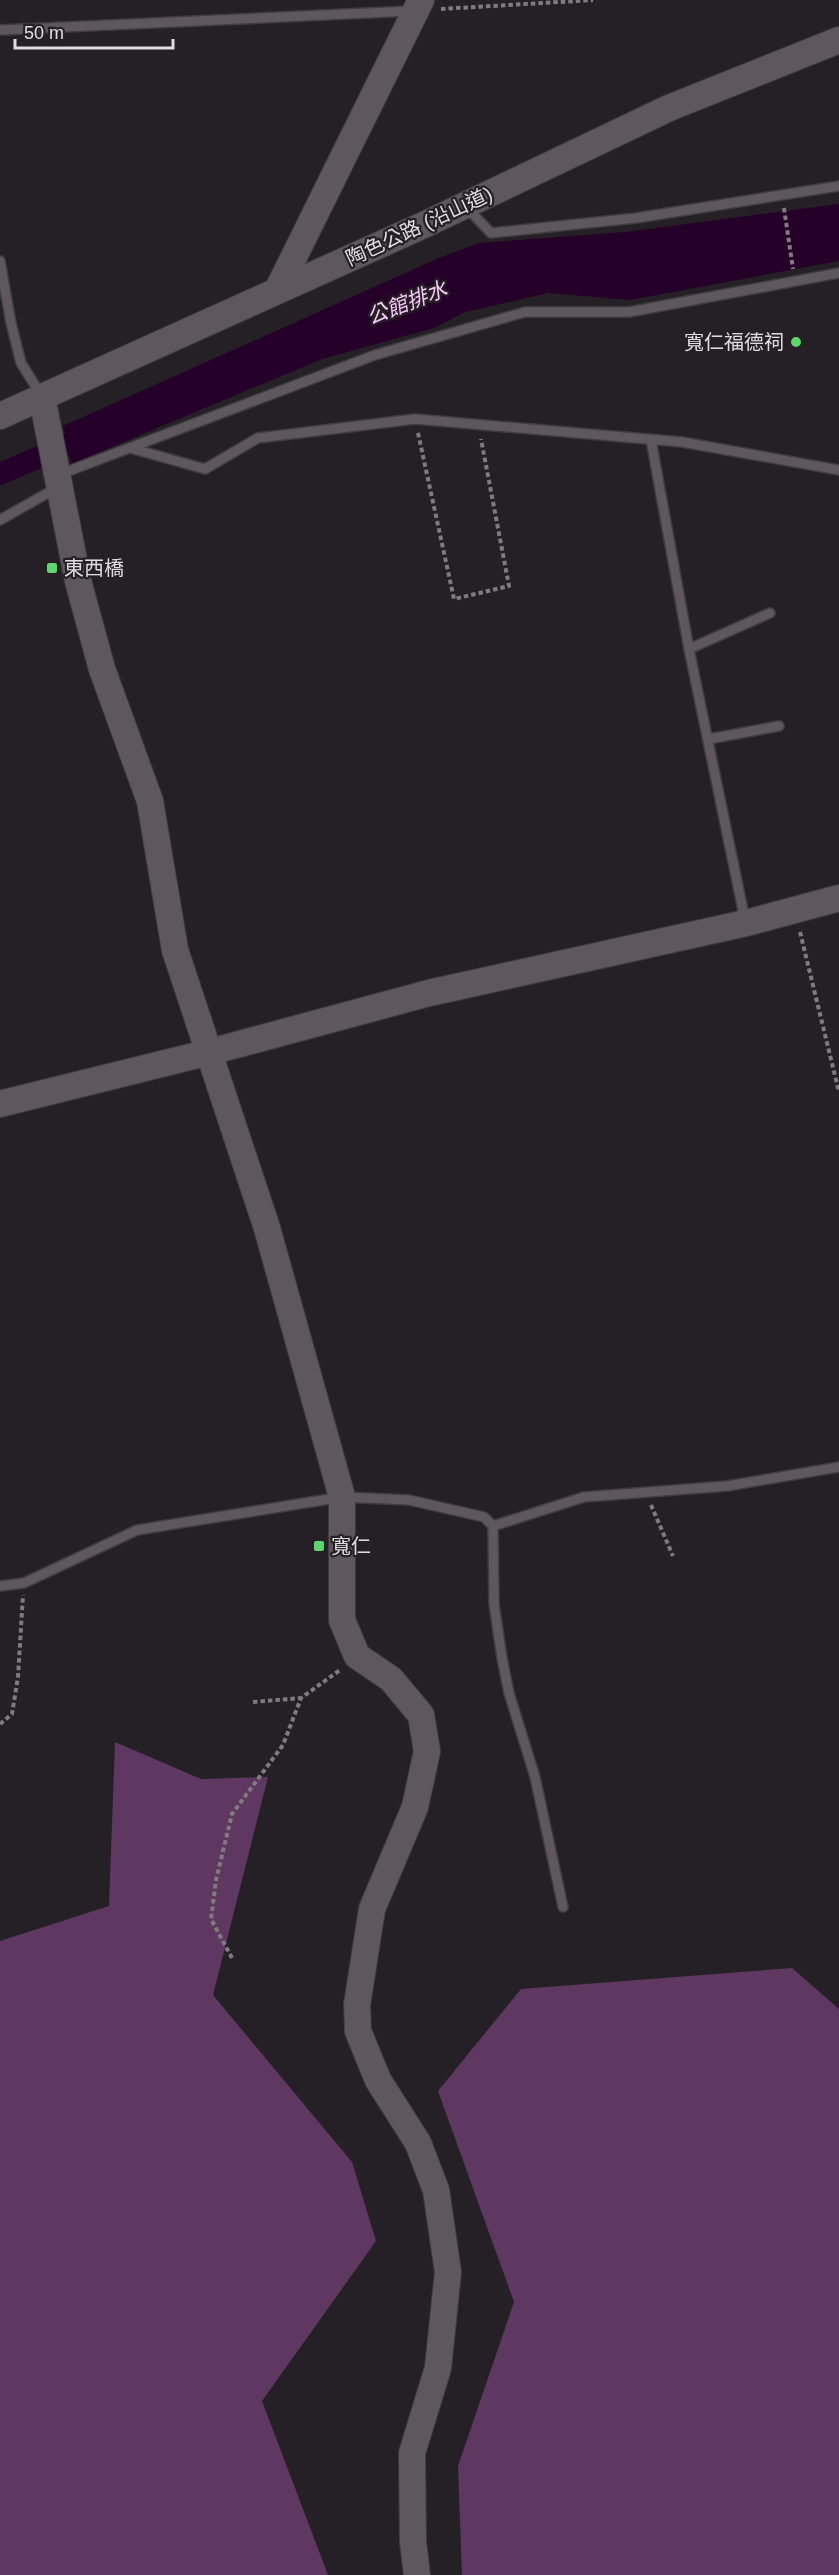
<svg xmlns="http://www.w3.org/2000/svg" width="839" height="2575" font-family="Helvetica,'Noto Sans TC',sans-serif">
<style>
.green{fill:#5f3861}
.water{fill:#250028}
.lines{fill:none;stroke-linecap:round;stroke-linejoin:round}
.canal{stroke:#250028;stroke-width:22}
.lane-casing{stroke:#403d40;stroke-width:12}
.secondary-casing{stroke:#403d40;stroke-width:28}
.path{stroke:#7f7b7f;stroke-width:4;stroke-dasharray:4.5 3;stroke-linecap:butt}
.lane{stroke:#5e585e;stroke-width:9}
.secondary{stroke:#5e585e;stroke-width:26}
.poi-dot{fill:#5ed56c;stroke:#252025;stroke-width:2}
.labels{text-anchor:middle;stroke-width:4.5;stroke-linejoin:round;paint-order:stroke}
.street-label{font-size:20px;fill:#e0dde0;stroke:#252025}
.poi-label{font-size:20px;fill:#e0dde0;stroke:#252025;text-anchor:start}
.water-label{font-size:21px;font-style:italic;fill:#fcc9fd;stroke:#252025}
</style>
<rect width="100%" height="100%" fill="#252025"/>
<path class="green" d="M115 1742 201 1779 268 1777 213 1995 352 2162 376 2241 262 2401 328 2575H0V1941L109 1906Z
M792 1968 839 2009V2575H462L458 2466 514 2302 438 2091 521 1989Z"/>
<path class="water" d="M839 204V261L630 300 548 293 465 312 434 328 322 359 71 464 63 426 439 258 479 243 626 232Z"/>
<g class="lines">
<path class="canal" d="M0 474 95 433"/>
<defs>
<path id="lane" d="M0 30 411 11
M466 207 491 233 636 218 839 186
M0 261 11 323 21 363 41 395
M651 440 689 649 745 920
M130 448 205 469 258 438 415 419 682 442 839 470
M0 520 60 486 66 472 375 355 525 312H629L839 273
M689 649 770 613
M709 739 779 726
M493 1526 584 1497 727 1486 839 1467
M0 1586 24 1583 137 1530 342 1497 409 1500 484 1517 493 1526 494 1604 502 1658 509 1693 535 1777 563 1907"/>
<path id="secondary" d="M277 291 421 0
M42 397 78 581 102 669 150 801 175 950 267 1228 342 1497V1620L357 1656 391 1679 421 1715 427 1751 415 1807 372 1909 357 2005 358 2031 378 2080 418 2143 436 2190 448 2272 438 2368 412 2453 413 2542 417 2575
M0 416 428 223 669 108 839 40
M0 1104 210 1052 429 993 746 923 839 898"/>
</defs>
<use href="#lane" class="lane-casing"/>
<use href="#secondary" class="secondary-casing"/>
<path class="path" d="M441 9 593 0
M784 208 793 269
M418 433 454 599 509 586 481 439
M800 932 839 1092
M651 1505 673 1556
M253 1702 301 1698
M0 1724 12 1714 18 1677 23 1595
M232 1958 211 1919 216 1880 232 1814 283 1745 301 1698 340 1670"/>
<use href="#lane" class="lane"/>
<use href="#secondary" class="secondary"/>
</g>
<g class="poi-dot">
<circle cx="796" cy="342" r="6"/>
<rect x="46" y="562" width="12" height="12" rx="3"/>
<rect x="313" y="1540" width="12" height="12" rx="3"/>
</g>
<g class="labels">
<g class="street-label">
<text transform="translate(419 226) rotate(-25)" y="7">陶色公路 (沿山道)</text>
</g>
<g class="poi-label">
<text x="784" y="349" text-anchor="end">寬仁福德祠</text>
<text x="64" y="575">東西橋</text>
<text x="331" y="1553">寬仁</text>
</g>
<g class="water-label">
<text transform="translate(407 303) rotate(-21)" y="7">公館排水</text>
</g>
</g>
<path d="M15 39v9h158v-9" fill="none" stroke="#e0dde0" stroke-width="3"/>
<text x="24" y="39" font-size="18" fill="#e0dde0" stroke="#252025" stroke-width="4.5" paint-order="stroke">50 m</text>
</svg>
